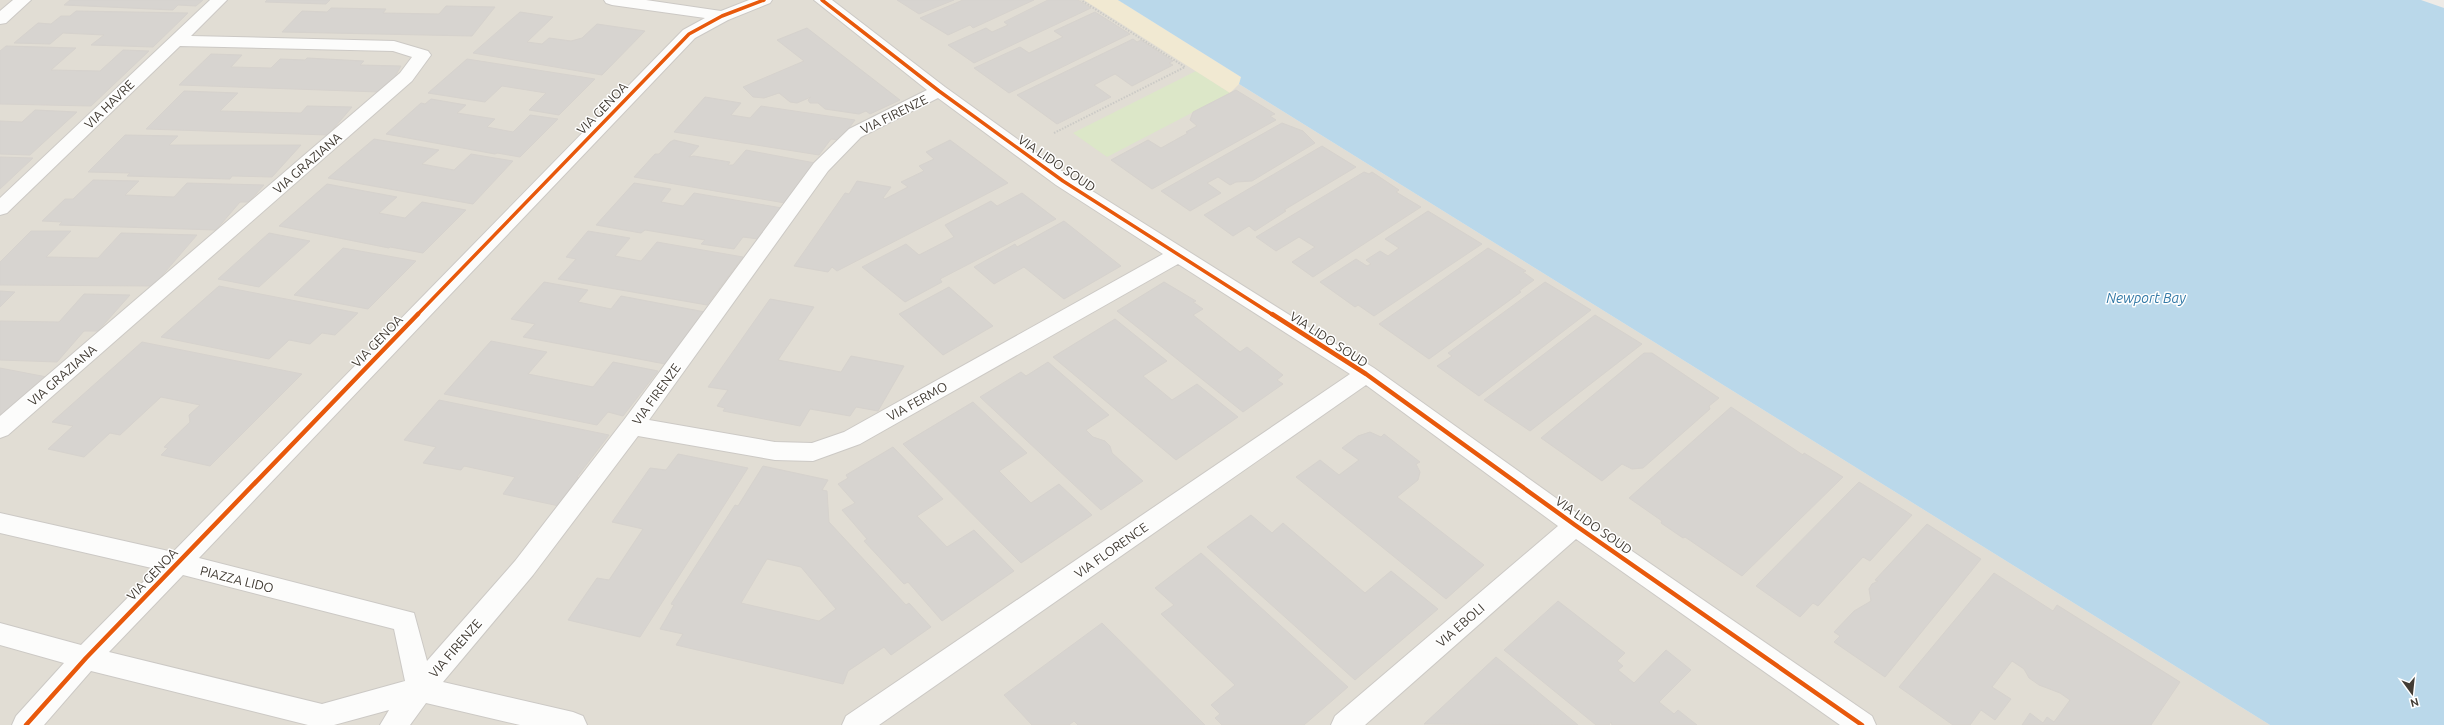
<svg xmlns="http://www.w3.org/2000/svg" width="2444" height="725" font-family="Ubuntu,sans-serif">
<style>
.residential{fill:#e1ddd4}
.green{fill:#dce7c8}
.sand{fill:#f1e9d2}
.water{fill:#bad8ea}
.building{fill:#d7d4d0;stroke:#d6d2cd;fill-rule:evenodd}
.lines{fill:none;stroke-linecap:round;stroke-linejoin:round}
.minor-casing{stroke:#ccc9c5;stroke-width:2}
.path{stroke:#cbcac6;stroke-width:2;stroke-dasharray:1.5 1.5;stroke-linecap:butt}
.minor{fill:#fcfcfb;fill-rule:evenodd}
.cycleway-far1-casing{stroke:#fff;stroke-width:5.5}
.cycleway-casing{stroke:#fff;stroke-width:7}
.cycleway-far1{stroke:#e8590c;stroke-width:3.5}
.cycleway{stroke:#e8590c;stroke-width:4.5}
.labels{text-anchor:middle;stroke-width:3;stroke-linejoin:round;paint-order:stroke}
.street-label{font-size:13px;fill:#423c34;stroke:#fff}
.water-label{font-size:14px;font-style:italic;fill:#347aa7;stroke:#fff}
</style>
<rect width="100%" height="100%" fill="#eeebe7"/>
<path class="residential" d="M0 0H1118L1239 84 2270 725H0Z"/>
<path class="green" d="M1196 71 1230 93 1107 157 1073 133Z"/>
<path class="sand" d="M1084 0H1118L1241 77 1239 84 1230 93Z"/>
<path class="water" d="M1118 0H2421L2444 8V725H2270L1239 84 1241 77Z"/>
<path class="building" d="M70 0H203L196 6 178 5 173 10 64 5Z
M267 0H330L326 4 265 2Z
M897 0H954L919 14Z
M963 0H1034L973 28 970 25 948 35 920 18Z
M1048 0H1078L1091 8 974 63 948 45 986 28 992 32 1008 25 1004 22Z
M446 6 495 7 472 36 282 32 302 11 327 12 331 8 386 9 383 13 439 14Z
M76 11 188 13 153 47 91 45 104 35 63 33 50 44 14 43 38 23 51 24 61 16H70Z
M520 12 553 17 527 42 542 44 549 38 571 41 582 38 597 24 645 31 602 75 473 53Z
M1095 12 1130 34 1009 93 974 68 1020 47 1029 53 1063 37 1054 31Z
M807 28 900 100 870 114 866 111 859 114 825 109 818 103H810L808 100 811 97 797 103 790 102 779 93 764 98 753 97 743 87 804 61 777 40Z
M1133 39 1137 42 1141 40 1173 61 1169 63 1173 65 1132 86 1115 74 1094 85 1111 97 1057 124 1017 95Z
M6 46 76 48 51 70 100 71 123 50 149 51 91 106 0 104V51Z
M211 54 242 55 231 67 271 68 280 59 305 60 307 58 364 61 360 65 401 66 393 80 379 92 179 85Z
M467 59 595 79 559 115 529 110 546 93 502 86 485 102 428 93Z
M1236 90 1275 114 1270 116 1276 120 1152 189 1111 160 1148 140 1161 148 1188 133 1186 132 1197 126 1190 120 1193 112Z
M184 91 238 93 220 111 301 113 307 106 352 107 328 135 146 129Z
M705 97 741 103 731 115 750 118 761 106 855 120 840 140 831 139 819 155 674 132Z
M431 99 466 105 457 113 495 119 487 127 513 132 530 115 558 119 520 157 497 153 495 154 386 134 421 103 425 104Z
M35 110 77 112 30 155 0 154V121L22 122Z
M1282 123 1303 131 1315 143 1252 181 1236 182 1230 185 1218 177 1207 183 1221 193 1190 211 1161 191Z
M125 135 178 136 169 145H301L272 177 232 176 230 179 127 176 130 173 88 172Z
M374 139 439 150 422 164 454 170 471 154 513 161 473 204 328 178Z
M674 140 699 146 689 157 694 156 730 162 728 165H733L746 150 815 163 785 203 634 177 655 154H659L670 142Z
M950 140 1008 183 837 271 832 267 828 272 794 266 845 193 849 194 857 181 891 187 883 198 885 199 908 187 901 182 924 171 919 166 934 159 926 152Z
M1322 146 1356 167 1284 210 1286 211 1255 231 1249 226 1233 236 1204 215Z
M0 157 33 158 0 189Z
M1364 172 1369 174 1372 172 1399 190 1396 192 1421 207 1313 277 1292 262 1315 247 1299 237 1276 251 1256 237Z
M93 180 139 181 125 195 174 197 187 183 264 185 249 202H240L216 230 59 225 62 222 42 221 65 199H73Z
M634 183 671 189 661 202 683 206 694 193 782 208 758 239 743 237 734 249 701 244 705 240 645 230 641 233 596 225Z
M327 184 397 197 379 213 405 218 422 202 466 210 423 253 390 247 389 248 279 226Z
M1022 193 1056 219 940 279 942 282 905 302 862 267 906 244 919 255 954 237 945 225 991 201 997 206Z
M1428 211 1482 244 1374 316 1358 305 1355 307 1320 282 1356 259 1367 266 1371 264 1366 260 1380 251 1388 256 1399 248 1385 239Z
M1064 221 1121 266 1064 299 1024 267 994 284 974 267 1015 244 1017 247Z
M31 231H71L46 257 98 258 121 233 197 235 153 286 0 285V262Z
M588 231 630 238 615 256 641 261 657 242 743 257 707 305 558 279 576 259 566 257Z
M269 233 310 241 259 287 218 279Z
M343 248 416 261 368 309 294 295Z
M1488 248 1526 271 1523 272 1534 280 1519 291 1521 292 1429 359 1379 324Z
M544 282 588 290 578 302 611 309 621 296 705 312 665 364 523 337 535 324 511 319Z
M1164 282 1196 301 1193 302 1203 309 1193 315 1240 352 1247 347 1283 375 1277 380 1283 384 1243 412 1117 311Z
M1545 282 1591 310 1479 396 1437 366 1452 356 1448 353Z
M219 286 358 313 335 335 322 333 310 344 289 340 269 359 161 337Z
M949 287 993 326 943 355 899 314Z
M0 291 15 292 0 307Z
M84 294 130 295 98 331H84L57 362 0 360V321L59 322Z
M770 299 814 307 778 360 841 372 851 356 904 366 878 411 856 407 850 416 810 409 800 426 723 411 725 408 717 406 728 390 708 387Z
M1595 315 1642 344 1530 431 1484 400Z
M1115 319 1167 361 1143 376 1172 400 1197 384 1238 417 1176 460 1053 357Z
M491 341 547 352 528 374 593 387 613 362 658 371 623 416 608 412 597 425 444 394Z
M142 342 302 374 210 466 161 455 168 448 164 447 190 422 189 415 200 405 161 397 120 435 110 433 84 457 48 449 73 426 52 422Z
M1644 353H1652L1719 398 1709 406 1710 409 1643 468 1632 469 1622 464 1602 481 1541 438Z
M1048 362 1109 415 1086 430 1093 437 1105 441 1110 446 1112 453 1143 481 1101 510 980 397 1021 372 1026 376Z
M0 368 47 377 0 417Z
M439 400 609 435 577 477 580 478 559 506 503 494 515 477 464 466 461 470 423 463 436 447 404 440Z
M973 402 1027 453 999 471 1031 503 1059 484 1092 515 1021 563 903 444Z
M1731 407 1803 455 1804 453 1843 477 1742 576 1685 537 1683 538 1661 523 1662 521 1629 498Z
M1370 432 1381 437 1384 434 1420 462 1416 464 1420 472 1418 480 1397 497 1484 565 1446 599 1296 477 1320 460 1339 475 1359 460 1342 448 1358 436Z
M893 447 943 499 917 516 947 547 974 530 1014 571 942 621 908 582 904 584 864 541 867 539 842 510 855 503 838 484 848 478 846 475Z
M678 454 748 468 640 637 568 620 597 578 609 580 643 529 612 522 650 468 666 470Z
M763 466 828 480 822 490 827 491 829 522 906 605 909 603 931 627 891 655 884 647 848 671 843 684 676 645 683 634 660 629 674 605 671 604 735 505 738 506ZM767 559 801 567 836 609 819 621 741 603Z
M1859 482 1912 515 1870 561 1863 557 1818 606 1813 603 1800 617 1756 586Z
M1251 515 1272 533 1283 523 1365 593 1391 571 1438 609 1355 680 1207 547Z
M1927 524 1981 559 1885 677 1834 642 1840 636 1834 632 1854 611 1871 601 1869 589 1872 584 1878 581 1875 580Z
M1201 553 1348 687 1304 725H1222L1215 718 1220 714 1211 705 1235 685 1161 614 1174 605 1155 588Z
M1994 573 2053 611 2057 605 2180 682 2151 725H2022L2030 713 2043 723 2047 717 2054 722 2070 700 2060 693 2039 685 2029 678 2024 669 2012 661 1992 687 2011 699 1995 720 1981 710 1970 725H1953L1899 687Z
M1558 601 1625 653 1617 661 1623 666 1618 670 1634 683 1666 650 1691 670 1659 702 1674 714 1678 710 1697 725H1612L1611 722 1609 725H1596L1504 650Z
M1102 623 1205 725H1078L1074 721 1069 725H1032L1004 695Z
M1496 657 1578 725 1424 724Z"/>
<g class="lines">
<defs>
<path id="minor" d="M13 0H31L6 23 0 24V11Z
M210 0H227L191 36 394 41 428 51 431 55 412 81 8 435 0 438V416L400 73 412 57 393 51 180 46 7 213 0 215V198Z
M604 0H646L721 11 749 0H772L770 3 728 20 695 38 199 558 414 613 427 661 515 561 624 420 814 163 849 129 927 90 814 0H832L945 87 1070 177 1374 368 1584 518 1872 716 1876 725H1840L1576 539 1365 725H1331L1335 716 1558 526 1366 385 879 725H842L846 716 1350 374 1178 264 860 444 813 461 775 460 638 436 533 575 443 682 573 712 583 716 587 725H520L426 703 410 725H380L389 710 334 725H308L91 671 44 725H12L16 716 64 663 0 645V623L81 645 156 569 0 533V513L173 552 683 30 705 18 612 5 606 3ZM938 98 1056 185 1163 254 844 432 812 443 775 442 649 420 828 171 861 137ZM183 575 394 629 405 681 322 704 109 652Z"/>
</defs>
<use href="#minor" class="minor-casing"/>
<path class="path" d="M1054 133 1185 67 1081 0"/>
<use href="#minor" class="minor"/>
<defs>
<path id="cycleway-far1" d="M822 0 939 91 1063 181 1273 315
M417 315 689 34 722 16 764 0"/>
<path id="cycleway" d="M1272 314 1366 374 1575 525 1862 725
M26 725 86 658 418 314"/>
</defs>
<use href="#cycleway-far1" class="cycleway-far1-casing"/>
<use href="#cycleway" class="cycleway-casing"/>
<use href="#cycleway-far1" class="cycleway-far1"/>
<use href="#cycleway" class="cycleway"/>
</g>
<g class="labels">
<g class="street-label">
<text transform="translate(109 104) rotate(-44)" y="5">VIA HAVRE</text>
<text transform="translate(602 108) rotate(-46)" y="5">VIA GENOA</text>
<text transform="translate(894 114) rotate(-26)" y="5">VIA FIRENZE</text>
<text transform="translate(307 163) rotate(-41)" y="5">VIA GRAZIANA</text>
<text transform="translate(1057 163) rotate(34)" y="5">VIA LIDO SOUD</text>
<text transform="translate(1329 339) rotate(33)" y="5">VIA LIDO SOUD</text>
<text transform="translate(377 341) rotate(-46)" y="5">VIA GENOA</text>
<text transform="translate(62 375) rotate(-41)" y="5">VIA GRAZIANA</text>
<text transform="translate(656 394) rotate(-54)" y="5">VIA FIRENZE</text>
<text transform="translate(917 401) rotate(-29)" y="5">VIA FERMO</text>
<text transform="translate(1594 525) rotate(35)" y="5">VIA LIDO SOUD</text>
<text transform="translate(1111 550) rotate(-35)" y="5">VIA FLORENCE</text>
<text transform="translate(152 574) rotate(-46)" y="5">VIA GENOA</text>
<text transform="translate(237 579) rotate(14)" y="5">PIAZZA LIDO</text>
<text transform="translate(1460 625) rotate(-41)" y="5">VIA EBOLI</text>
<text transform="translate(455 648) rotate(-49)" y="5">VIA FIRENZE</text>
</g>
<g class="water-label">
<text x="2146" y="303">Newport Bay</text>
</g>
</g>
<g transform="translate(2412 693) rotate(165)" stroke="#ffffff" stroke-width="3" paint-order="stroke">
<path d="M0-3L7 15L0 10L-7 15Z" fill="#423c34"/>
<text y="-6" font-size="11" font-weight="bold" text-anchor="middle" fill="#423c34">N</text>
</g>
</svg>
